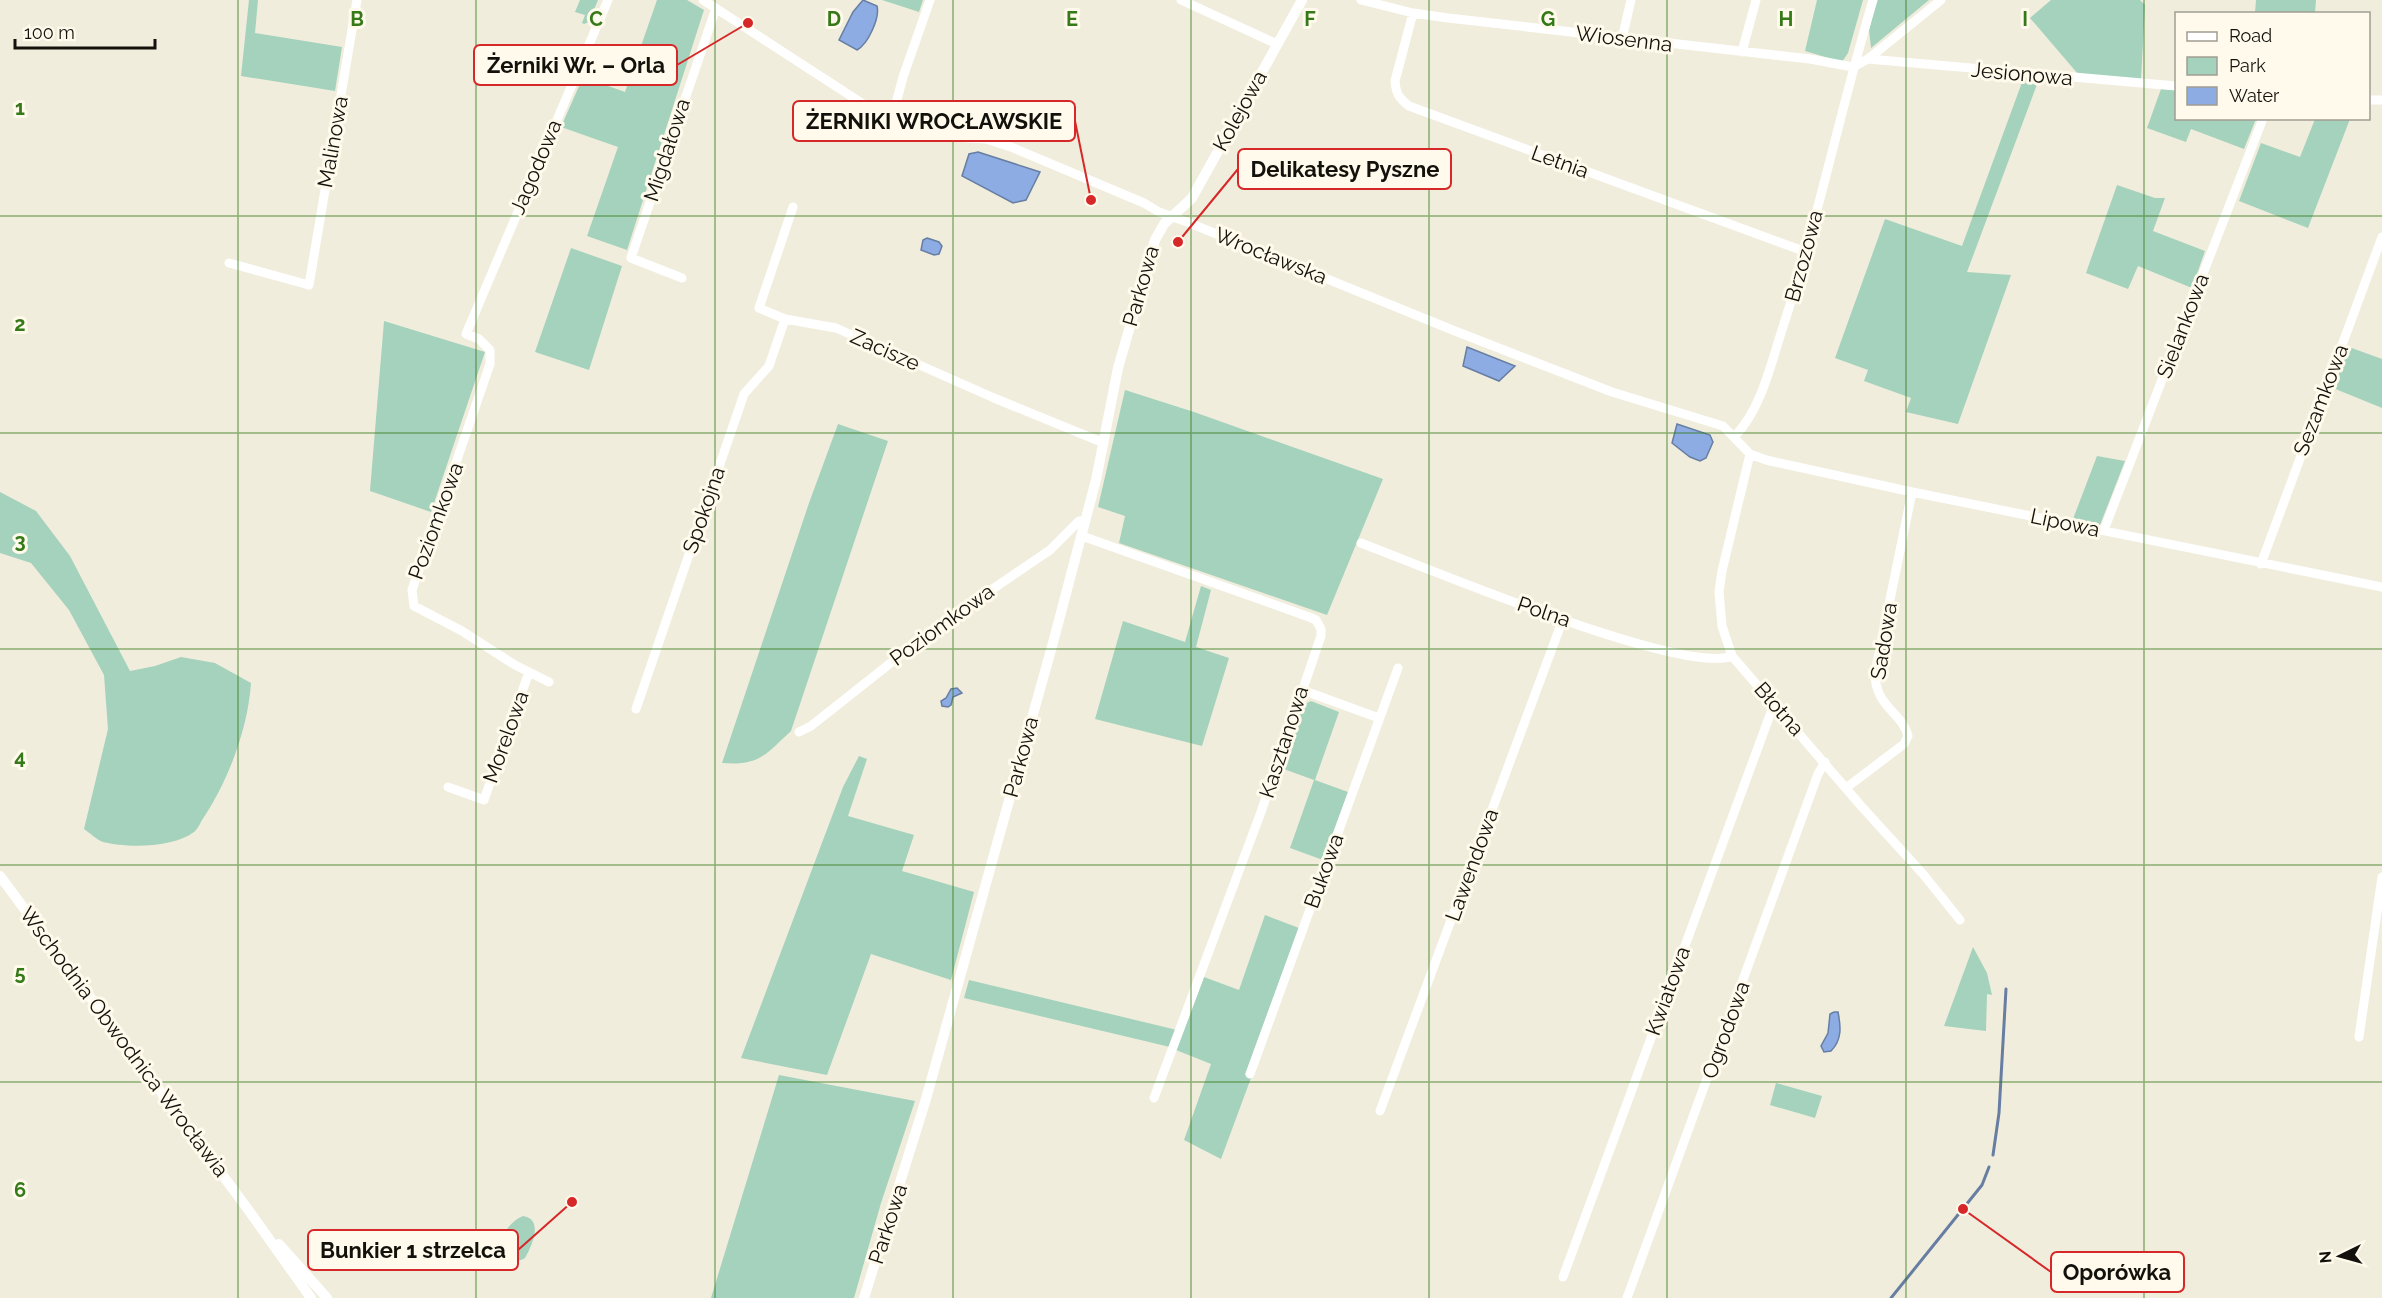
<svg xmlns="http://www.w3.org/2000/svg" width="2382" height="1298" font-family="Raleway,sans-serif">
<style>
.green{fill:#a4d2bc}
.water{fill:#8cace3;stroke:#677ea2;stroke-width:1.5}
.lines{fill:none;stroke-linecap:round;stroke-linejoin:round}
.stream{stroke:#677ea2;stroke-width:3}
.minor{stroke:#fff;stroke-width:9}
.tertiary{stroke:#fff;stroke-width:10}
.grid{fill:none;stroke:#357919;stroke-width:1.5;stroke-opacity:0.55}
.labels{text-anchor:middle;stroke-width:6;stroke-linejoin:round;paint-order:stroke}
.street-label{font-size:21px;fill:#12110c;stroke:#fffaeb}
.grid-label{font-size:20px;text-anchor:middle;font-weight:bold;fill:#357919;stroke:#fffaeb;stroke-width:6;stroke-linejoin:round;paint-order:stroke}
.leader{fill:none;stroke:#d62828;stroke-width:2}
.callout-dot{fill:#d62828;stroke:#fffaeb;stroke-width:2}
.callout{fill:#fffaeb;stroke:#d62828;stroke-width:2}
.callout-label{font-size:22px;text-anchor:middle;font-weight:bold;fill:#12110c}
</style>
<rect width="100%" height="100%" fill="#f1eddd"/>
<path class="green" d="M249 0H258L255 33 342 47 335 91 241 76Z
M580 0H598L589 22 584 24 582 23 585 15 575 12Z
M657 0H687L704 10 627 250 587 236 618 147 561 127 583 77 625 92Z
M882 0H923L919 12Z
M1817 0H1863L1848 53 1842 62 1805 51Z
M1877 0H1929L1871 48 1869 30Z
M2051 0H2140L2145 5 2141 80 2078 74 2030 18Z
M2256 0H2316L2315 13H2255Z
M2018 77 2039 79 1967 272 2011 275 1958 424 1906 412 1911 398 1864 381 1868 370 1835 358 1885 219 1962 246 2021 85Z
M2161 89 2176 90V118L2256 119 2244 149 2191 129 2186 142 2147 128Z
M2315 119H2350L2308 228 2239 201 2261 143 2300 157Z
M2117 185 2155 198H2165L2153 231 2205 251 2192 288 2138 266 2128 289 2086 273Z
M571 248 622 266 589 370 535 352Z
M384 321 485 352 431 512 370 491Z
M2349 347 2382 359V408L2333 388Z
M1125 390 1194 412 1383 479 1327 615 1119 543 1125 516 1098 507Z
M838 424 888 441 791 731C765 755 759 766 722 763L809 503Z
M2097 456 2125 461 2100 525 2073 519Z
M0 492 36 511 70 556 130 671 155 666 181 657 215 663 251 683C248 728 229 779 204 817 201 821 198 829 194 832 173 848 127 848 103 842 97 840 90 833 84 829L108 729 104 675 69 610 31 563 0 553Z
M1201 586 1211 590 1196 647 1229 658 1202 746 1095 719 1123 621 1185 642Z
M1311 701 1339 712 1315 780 1348 792 1323 860 1290 848 1314 780 1281 768 1303 705Z
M859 756 867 759 848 816 914 835 902 871 974 892 951 980 871 954 827 1075 741 1058 843 787Z
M1265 915 1299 928 1245 1075 1251 1078 1221 1159 1184 1140 1211 1064 1176 1050 1204 977 1239 990Z
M1973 947 1987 973 1992 995 1987 994 1986 1031 1944 1026Z
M969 980 1177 1030 1170 1047 964 998Z
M779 1075 915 1101 881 1203 854 1298H711Z
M1776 1083 1822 1096 1815 1118 1770 1105Z
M523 1216C544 1219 532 1246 525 1258 499 1273 492 1229 523 1216Z"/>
<path class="water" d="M863 0 877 6C880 18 868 44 857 50L839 40 853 12Z
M978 152 1040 172 1026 200 1013 203 962 176 969 154Z
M927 238 939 242 942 246 939 254 934 255 921 250 923 240Z
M1467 347 1515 366 1499 381 1463 366Z
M1677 424 1710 435 1713 442 1706 458 1700 461 1690 457 1672 443Z
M957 688 962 693 953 697 951 705 948 707 942 706 941 701 946 698 951 689Z
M1834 1012H1838C1841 1027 1842 1040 1831 1051L1824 1052 1821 1046 1828 1033 1830 1014Z"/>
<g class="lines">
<path class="stream" d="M1993 1155 1999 1113 2006 989
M1891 1298 1982 1185 1989 1167"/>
<path class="minor" d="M703 0 891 122 914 133 935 136 986 139 1011 147 1144 203 1159 212 1187 222 1455 331 1612 392 1723 426 1750 454 1766 460 1912 492 2382 587
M1181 0 1277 44
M1361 0 1413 13 1448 18 1810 59 1853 67
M1413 13 1395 81C1396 94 1399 98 1409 106L1806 252
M1622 39 1631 0
M1742 52 1756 0
M1868 59 2176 86
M1853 67 1868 59 1941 0
M2368 100H2382
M891 122 903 77 930 0
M793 207 759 308 785 319 836 328 994 398 1104 443
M229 263 309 285 357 0
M682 278 631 258 716 8
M1735 436C1760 410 1770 368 1781 333 1817 224 1840 111 1873 0
M1750 454 1722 571 1719 592 1722 626 1732 656 1862 807 1923 874 1960 920
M2104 530 2262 121
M1082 536 1309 617 1316 620 1321 629V636L1261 812 1154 1098
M1361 543C1422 566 1683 676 1732 656
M2261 564 2382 237
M549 682 515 665 462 631 414 606 412 590 490 364V350L479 339 466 334 608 0
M1302 690 1379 718
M636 709 744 394 769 366 785 319
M799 732 811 726 931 631 1050 550 1079 521H1085
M448 787 484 800 529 672
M1846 788 1904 744 1908 736C1902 712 1875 707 1875 673L1912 492
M2359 1037 2382 877
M1250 1074 1398 668
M1380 1111 1563 619
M1563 1277 1774 704
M1627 1298 1818 774 1825 762"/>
<path class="tertiary" d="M0 876 247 1208 311 1298
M279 1244 327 1298
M864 1298 926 1099 1054 639 1096 480 1118 368 1155 240 1164 224 1192 198 1302 0"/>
</g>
<path class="grid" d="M238 0V1298M476 0V1298M715 0V1298M953 0V1298M1191 0V1298M1429 0V1298M1667 0V1298M1906 0V1298M2144 0V1298M0 216H2382M0 433H2382M0 649H2382M0 865H2382M0 1082H2382"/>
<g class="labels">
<g class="street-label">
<text transform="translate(1624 39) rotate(7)" y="7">Wiosenna</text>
<text transform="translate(2022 74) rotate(5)" y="7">Jesionowa</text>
<text transform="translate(1240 111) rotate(-61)" y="7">Kolejowa</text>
<text transform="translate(333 142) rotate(-80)" y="7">Malinowa</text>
<text transform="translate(667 150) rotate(-72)" y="7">Migdałowa</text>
<text transform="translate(1560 162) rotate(20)" y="7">Letnia</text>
<text transform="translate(536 167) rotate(-67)" y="7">Jagodowa</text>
<text transform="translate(1271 256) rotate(22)" y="7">Wrocławska</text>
<text transform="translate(1804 256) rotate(-75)" y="7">Brzozowa</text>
<text transform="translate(1141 286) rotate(-74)" y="7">Parkowa</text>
<text transform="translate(2183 326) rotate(-69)" y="7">Sielankowa</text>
<text transform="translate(885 350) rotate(24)" y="7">Zacisze</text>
<text transform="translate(2321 400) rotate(-69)" y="7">Sezamkowa</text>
<text transform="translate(704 510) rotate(-71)" y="7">Spokojna</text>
<text transform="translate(436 521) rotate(-70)" y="7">Poziomkowa</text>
<text transform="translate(2065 523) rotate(12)" y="7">Lipowa</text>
<text transform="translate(1544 612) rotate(19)" y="7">Polna</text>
<text transform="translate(942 625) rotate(-36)" y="7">Poziomkowa</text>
<text transform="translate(1884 641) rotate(-81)" y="7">Sadowa</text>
<text transform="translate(1779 709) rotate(49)" y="7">Błotna</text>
<text transform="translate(506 737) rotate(-70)" y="7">Morelowa</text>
<text transform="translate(1284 742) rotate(-72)" y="7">Kasztanowa</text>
<text transform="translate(1021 757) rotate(-75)" y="7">Parkowa</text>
<text transform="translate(1472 865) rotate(-70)" y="7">Lawendowa</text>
<text transform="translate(1324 871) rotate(-70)" y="7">Bukowa</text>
<text transform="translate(1668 991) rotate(-70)" y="7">Kwiatowa</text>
<text transform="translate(1726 1030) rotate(-70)" y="7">Ogrodowa</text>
<text transform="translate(124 1042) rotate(53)" y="7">Wschodnia Obwodnica Wrocławia</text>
<text transform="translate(888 1224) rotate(-72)" y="7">Parkowa</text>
</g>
</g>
<g class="grid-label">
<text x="357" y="26">B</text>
<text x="596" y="26">C</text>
<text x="834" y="26">D</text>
<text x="1072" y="26">E</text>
<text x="1310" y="26">F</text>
<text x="1548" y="26">G</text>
<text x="1786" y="26">H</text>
<text x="2025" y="26">I</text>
<text x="20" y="115">1</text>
<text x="20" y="331">2</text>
<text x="20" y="548">3</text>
<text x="20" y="764">4</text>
<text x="20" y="980">5</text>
<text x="20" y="1197">6</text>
</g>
<path class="leader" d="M748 23L677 65M1091 200L1075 121M1178 242L1238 169M572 1202L518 1250M1963 1209L2051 1272"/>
<g class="callout-dot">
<circle cx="748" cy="23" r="6"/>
<circle cx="1091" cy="200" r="6"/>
<circle cx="1178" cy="242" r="6"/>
<circle cx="572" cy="1202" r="6"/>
<circle cx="1963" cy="1209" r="6"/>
</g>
<g class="callout">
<rect x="474" y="45" width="203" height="40" rx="6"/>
<rect x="793" y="101" width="282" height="40" rx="6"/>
<rect x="1238" y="149" width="213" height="40" rx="6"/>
<rect x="308" y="1230" width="210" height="40" rx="6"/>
<rect x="2051" y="1252" width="133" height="40" rx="6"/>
</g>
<g class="callout-label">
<text x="576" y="73">Żerniki Wr. – Orla</text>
<text x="934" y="129">ŻERNIKI WROCŁAWSKIE</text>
<text x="1345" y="177">Delikatesy Pyszne</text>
<text x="413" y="1258">Bunkier 1 strzelca</text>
<text x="2117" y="1280">Oporówka</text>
</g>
<rect x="2175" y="12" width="195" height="108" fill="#fffaeb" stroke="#a09d92" stroke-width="1.5"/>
<rect x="2187" y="32" width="30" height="9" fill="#ffffff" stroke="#a09d92" stroke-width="1.5"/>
<text x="2229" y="42" font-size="18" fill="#12110c">Road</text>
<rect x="2187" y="57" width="30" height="18" fill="#a4d2bc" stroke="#a09d92" stroke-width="1.5"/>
<text x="2229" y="72" font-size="18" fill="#12110c">Park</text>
<rect x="2187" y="87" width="30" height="18" fill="#8cace3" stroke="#a09d92" stroke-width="1.5"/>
<text x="2229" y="102" font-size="18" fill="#12110c">Water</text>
<g transform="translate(2340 1256) rotate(265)" stroke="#fffaeb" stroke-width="4.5" paint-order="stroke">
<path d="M0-4.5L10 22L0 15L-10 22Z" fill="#12110c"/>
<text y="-9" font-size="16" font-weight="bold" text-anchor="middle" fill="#12110c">N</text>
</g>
<path d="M15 39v9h140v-9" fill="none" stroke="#12110c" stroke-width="3"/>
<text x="24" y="39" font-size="18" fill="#12110c" stroke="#fffaeb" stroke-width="4.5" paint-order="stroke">100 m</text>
</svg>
